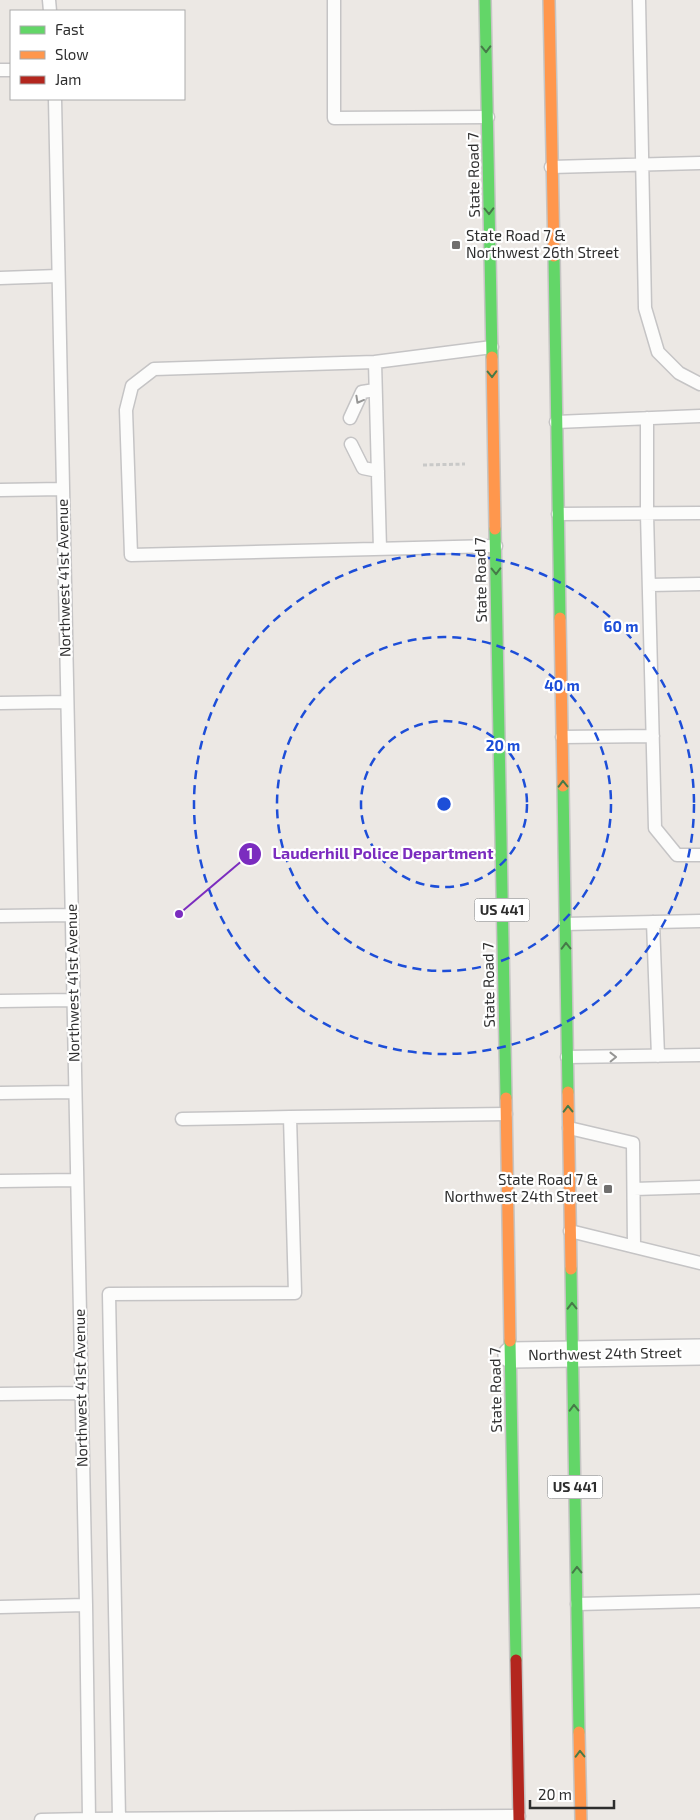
<svg xmlns="http://www.w3.org/2000/svg" width="700" height="1820" font-family="'Exo 2',sans-serif">
<style>
.lines{fill:none;stroke-linecap:round;stroke-linejoin:round}
.lane-casing{stroke:#c5c4c5;stroke-width:15}
.street-casing{stroke:#c5c4c5;stroke-width:28}
.fast-casing{stroke:#c6c5c4;stroke-width:14}
.slow-casing{stroke:#c6c5c4;stroke-width:14}
.jam-casing{stroke:#c6c5c4;stroke-width:14}
.path{stroke:#c9c9c8;stroke-width:3;stroke-dasharray:4 2.5;stroke-linecap:butt}
.lane{stroke:#fcfcfb;stroke-width:12}
.street{stroke:#fcfcfb;stroke-width:25}
.fast{stroke:#63d668;stroke-width:11}
.slow{stroke:#ff974d;stroke-width:11}
.jam{stroke:#b3261e;stroke-width:11}
.oneway{stroke:#467a48}
.oneway2{stroke:#959594}
.ring{fill:none;stroke:#1d4ed8;stroke-width:2.5;stroke-dasharray:9 6}
.poi-dot{fill:#706f6e;stroke:#fff;stroke-width:2}
.labels{text-anchor:middle;stroke-width:4.5;stroke-linejoin:round;paint-order:stroke}
.shield{fill:#fff;stroke:#6d6d6d;stroke-width:1}
.shield-label{font-size:14px;font-weight:bold;fill:#2e2e2e}
.street-label{font-size:15px;fill:#2e2e2e;stroke:#fff}
.poi-label{font-size:15px;fill:#2e2e2e;stroke:#fff;text-anchor:start}
.centre{fill:#1d4ed8;stroke:#fff;stroke-width:2.5}
.ring-label{font-size:15px;text-anchor:middle;font-weight:bold;fill:#1d4ed8;stroke:#fff;stroke-width:4.5;stroke-linejoin:round;paint-order:stroke}
.leader{fill:none;stroke:#7b2cbf;stroke-width:2}
.callout-dot{fill:#7b2cbf;stroke:#fff;stroke-width:2}
.mark-label{font-size:15px;text-anchor:middle;font-weight:bold;fill:#fff}
.callout-label{font-size:16px;text-anchor:middle;font-weight:bold;fill:#7b2cbf;stroke:#fff;stroke-width:4.5;stroke-linejoin:round;paint-order:stroke}
</style>
<rect width="100%" height="100%" fill="#ece8e4"/>
<g class="lines">
<defs>
<path id="lane" d="M49 0 50 11
M334 0V118L488 117
M639 0 645 308 658 352 679 373 700 384
M0 70H11
M551 167 700 163
M0 278 58 276
M375 362 492 347
M350 418 362 392 375 390
M647 418V514L655 828 677 855H700
M556 422 700 416
M351 444 363 468 378 471
M0 490 63 489
M558 514 700 513
M380 549 375 362 154 369 132 386 126 410 131 555C252 552 374 548 496 546
M649 585 700 584
M0 703 67 702
M562 737 653 736
M0 916 71 915
M653 922 658 1056
M565 924 700 921
M0 1001 73 1000
M567 1057 700 1055
M0 1093 75 1092
M290 1117 506 1114
M569 1128 633 1143 634 1246
M0 1181 77 1180
M634 1189 700 1187
M570 1231 700 1263
M0 1394 81 1393
M577 1604 700 1601
M0 1607 86 1605
M119 1818 109 1294 295 1293 290 1117 182 1119
M89 1819 519 1816
M41 1820 89 1819 86 1605 55 99"/>
<path id="street" d="M511 1355 700 1352"/>
<path id="fast" d="M485 0 492 357
M554 256 560 618
M495 529 506 1098
M563 786 568 1092
M571 1269 579 1732
M510 1341 516 1660"/>
<path id="slow" d="M549 0 554 256
M492 357 495 529
M560 618 563 786
M568 1092 571 1269
M506 1098 510 1341
M579 1732 581 1820"/>
<path id="jam" d="M516 1660 519 1820"/>
</defs>
<use href="#lane" class="lane-casing"/>
<use href="#street" class="street-casing"/>
<use href="#fast" class="fast-casing"/>
<use href="#slow" class="slow-casing"/>
<use href="#jam" class="jam-casing"/>
<path class="path" d="M423 465 465 464"/>
<use href="#lane" class="lane"/>
<use href="#street" class="street"/>
<use href="#fast" class="fast"/>
<use href="#slow" class="slow"/>
<use href="#jam" class="jam"/>
</g>
<defs><path id="oneway-chevron" d="M-2-3.5L2.5 0L-2 3.5" fill="none" stroke-width="1.6" stroke-linecap="round" stroke-linejoin="round" transform="scale(1.25)"/></defs>
<g class="oneway">
<use href="#oneway-chevron" transform="translate(486 49) rotate(89)"/>
<use href="#oneway-chevron" transform="translate(489 211) rotate(89)"/>
<use href="#oneway-chevron" transform="translate(492 374) rotate(89)"/>
<use href="#oneway-chevron" transform="translate(496 571) rotate(89)"/>
<use href="#oneway-chevron" transform="translate(563 784) rotate(-91)"/>
<use href="#oneway-chevron" transform="translate(566 946) rotate(-91)"/>
<use href="#oneway-chevron" transform="translate(568 1109) rotate(-91)"/>
<use href="#oneway-chevron" transform="translate(572 1306) rotate(-91)"/>
<use href="#oneway-chevron" transform="translate(574 1408) rotate(-91)"/>
<use href="#oneway-chevron" transform="translate(577 1570) rotate(-91)"/>
<use href="#oneway-chevron" transform="translate(580 1754) rotate(-91)"/>
</g>
<g class="oneway2">
<use href="#oneway-chevron" transform="translate(359 400) rotate(119)"/>
<use href="#oneway-chevron" transform="translate(613 1057) rotate(-1)"/>
</g>
<g class="ring">
<circle cx="444" cy="804" r="83"/>
<circle cx="444" cy="804" r="167"/>
<circle cx="444" cy="804" r="250"/>
</g>
<g class="poi-dot">
<rect x="451" y="240" width="10" height="10" rx="2.5"/>
<rect x="603" y="1184" width="10" height="10" rx="2.5"/>
</g>
<g class="labels">
<g class="shield">
<rect x="474.5" y="898.5" width="55" height="23" rx="4"/>
<rect x="547.5" y="1475.5" width="55" height="23" rx="4"/>
</g>
<g class="shield-label">
<text x="502" y="915">US 441</text>
<text x="575" y="1492">US 441</text>
</g>
<g class="street-label">
<text transform="translate(474 175) rotate(-91)" y="5">State Road 7</text>
<text transform="translate(64 578) rotate(-91)" y="5">Northwest 41st Avenue</text>
<text transform="translate(481 580) rotate(-91)" y="5">State Road 7</text>
<text transform="translate(73 983) rotate(-91)" y="5">Northwest 41st Avenue</text>
<text transform="translate(489 985) rotate(-91)" y="5">State Road 7</text>
<text transform="translate(605 1354) rotate(-1)" y="5">Northwest 24th Street</text>
<text transform="translate(81 1388) rotate(-91)" y="5">Northwest 41st Avenue</text>
<text transform="translate(496 1390) rotate(-91)" y="5">State Road 7</text>
</g>
<g class="poi-label">
<text x="466" y="241">State Road 7 &amp;<tspan x="466" dy="17">Northwest 26th Street</tspan></text>
<text x="598" y="1185" text-anchor="end">State Road 7 &amp;<tspan x="598" dy="17">Northwest 24th Street</tspan></text>
</g>
</g>
<circle cx="444" cy="804" r="8" class="centre"/>
<g class="ring-label">
<text x="621" y="632">60 m</text>
<text x="562" y="691">40 m</text>
<text x="503" y="751">20 m</text>
</g>
<path class="leader" d="M179 914L250 854"/>
<g class="callout-dot">
<circle cx="179" cy="914" r="5"/>
<circle cx="250" cy="854" r="12"/>
</g>
<g class="mark-label">
<text x="250" y="859">1</text>
</g>
<g class="callout-label">
<text x="383" y="859">Lauderhill Police Department</text>
</g>
<rect x="10" y="10" width="175" height="90" fill="#ffffff" stroke="#ababab"/>
<rect x="20" y="26" width="25" height="8" fill="#63d668" stroke="#ababab"/>
<text x="55" y="35" font-size="15" fill="#2e2e2e">Fast</text>
<rect x="20" y="51" width="25" height="8" fill="#ff974d" stroke="#ababab"/>
<text x="55" y="60" font-size="15" fill="#2e2e2e">Slow</text>
<rect x="20" y="76" width="25" height="8" fill="#b3261e" stroke="#ababab"/>
<text x="55" y="85" font-size="15" fill="#2e2e2e">Jam</text>
<path d="M530 1800v8h84v-8" fill="none" stroke="#2e2e2e" stroke-width="2.5"/>
<text x="538" y="1800" font-size="15" fill="#2e2e2e" stroke="#ffffff" stroke-width="4" paint-order="stroke">20 m</text>
</svg>
